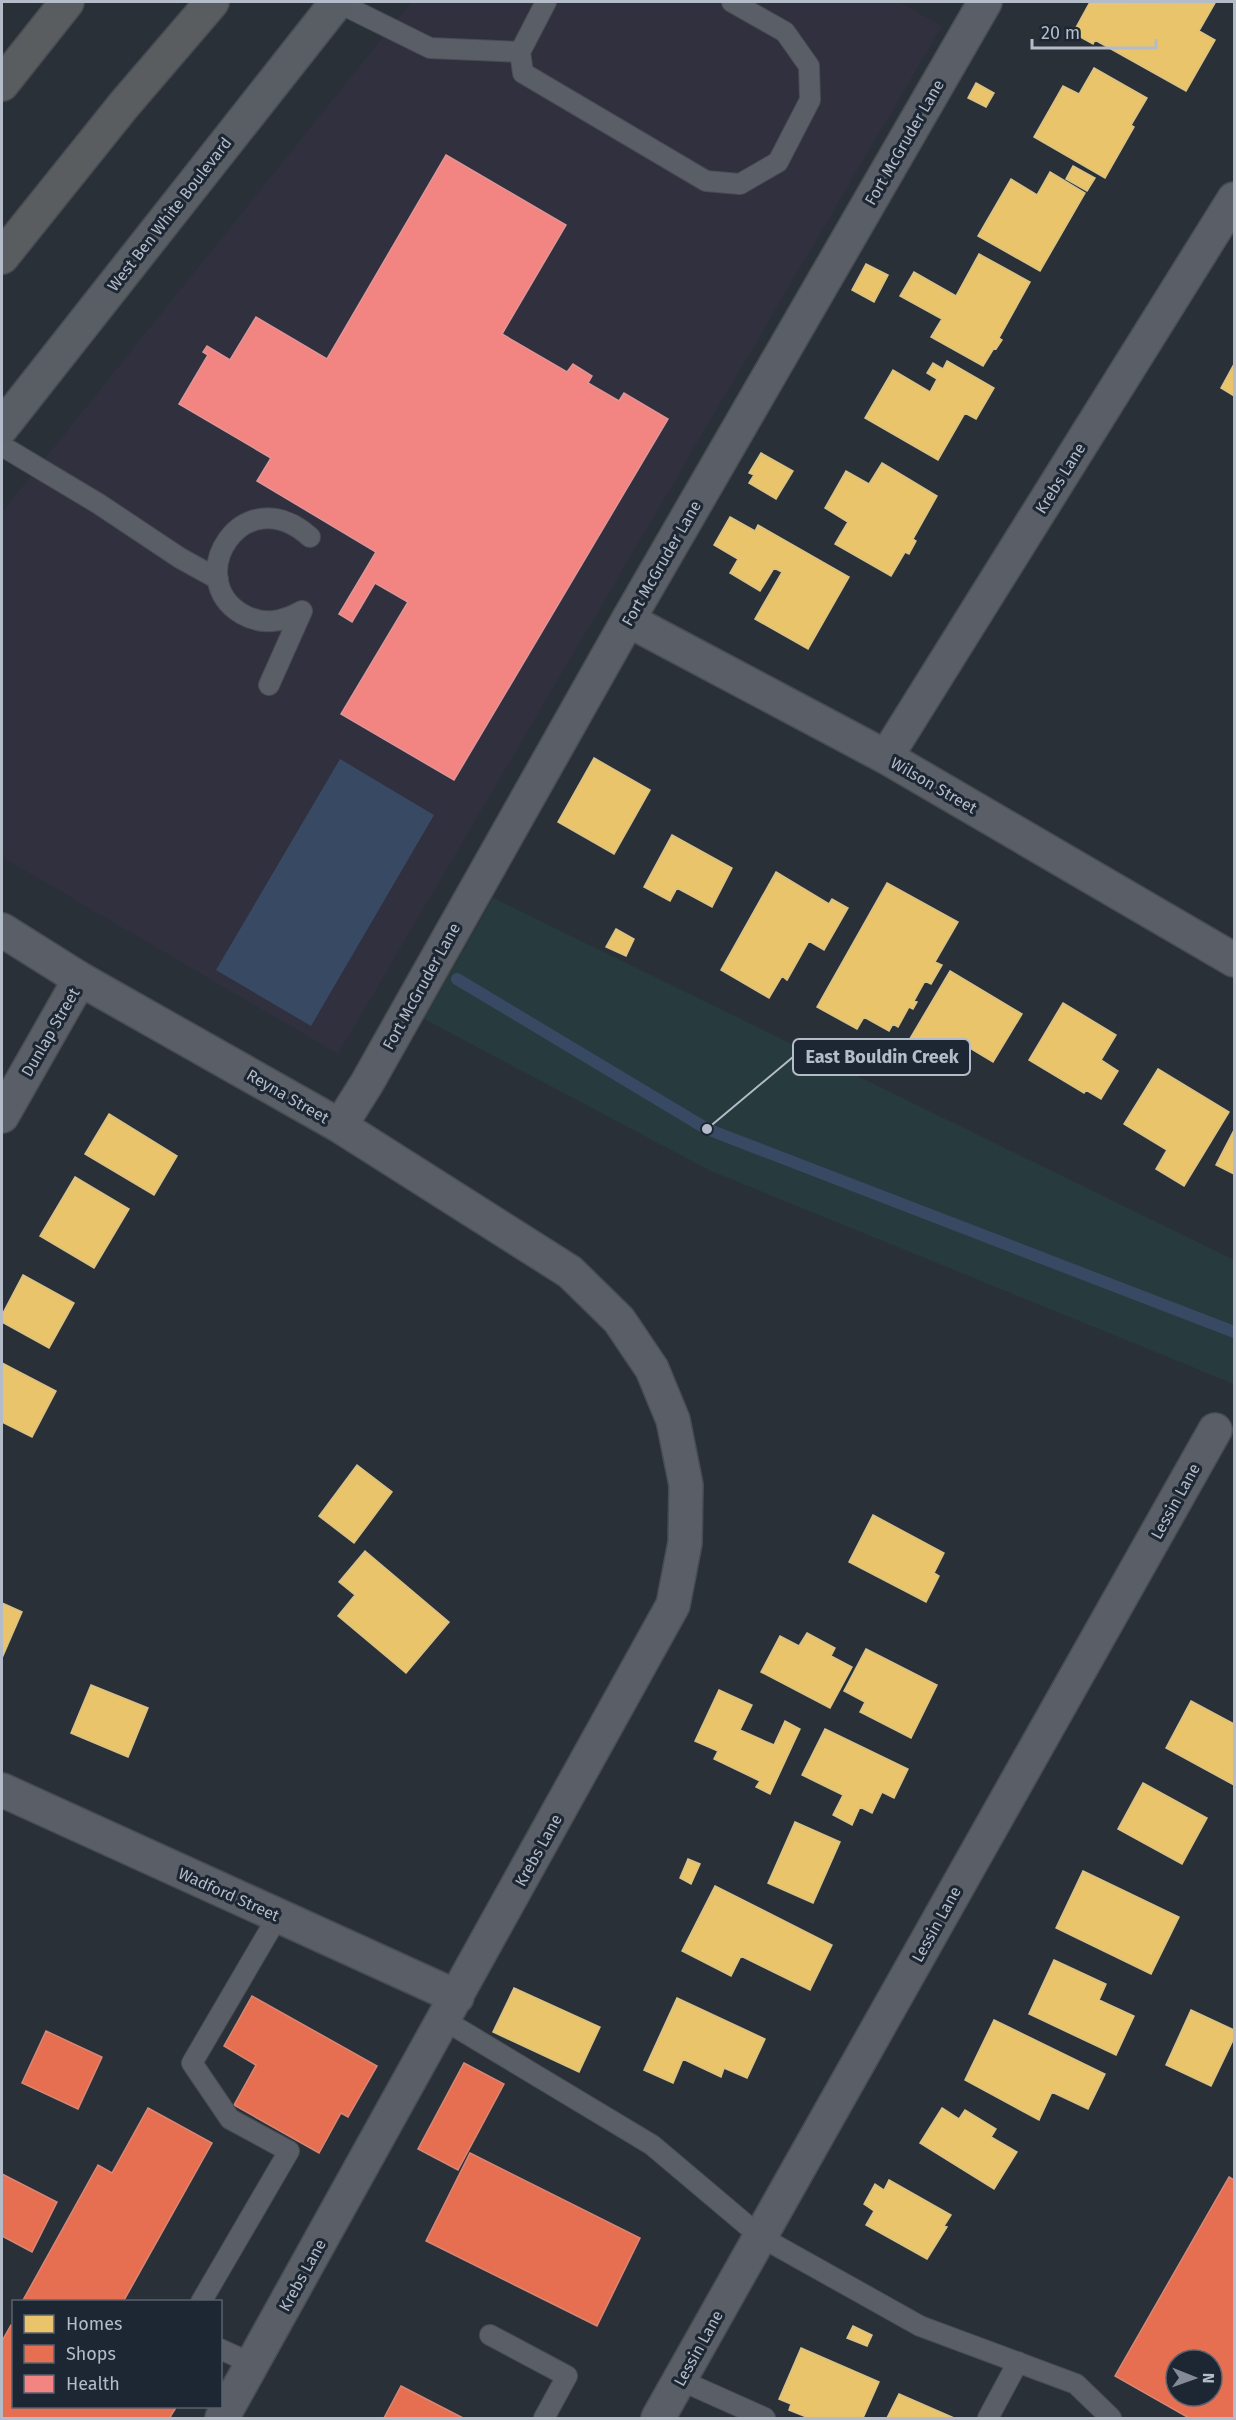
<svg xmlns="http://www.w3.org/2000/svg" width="1236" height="2420" font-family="'Fira Sans',sans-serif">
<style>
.medical{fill:#31303e}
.green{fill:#273a3e}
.water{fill:#384963}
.homes{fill:#e9c46a;stroke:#d9c286;stroke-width:1.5}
.shops{fill:#e76f51;stroke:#d88675;stroke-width:1.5;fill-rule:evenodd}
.health{fill:#f28482;stroke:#df9597;stroke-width:1.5}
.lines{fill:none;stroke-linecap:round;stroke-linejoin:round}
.stream{stroke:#384963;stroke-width:12}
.lane-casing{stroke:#484c53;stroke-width:22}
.street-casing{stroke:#484c53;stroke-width:36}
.secondary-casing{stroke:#484c53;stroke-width:36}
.highway-casing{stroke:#474c53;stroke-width:36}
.lane{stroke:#5a5e66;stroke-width:20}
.street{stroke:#5a5e66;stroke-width:33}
.secondary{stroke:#595d64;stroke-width:33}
.highway{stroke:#5a5d60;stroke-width:33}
.labels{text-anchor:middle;stroke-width:6;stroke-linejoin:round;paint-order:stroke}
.street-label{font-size:16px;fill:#b4bcc9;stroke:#1d2633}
.leader{fill:none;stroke:#b4bcc9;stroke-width:2}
.callout-dot{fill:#b4bcc9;stroke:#1d2633;stroke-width:2}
.callout{fill:#1d2633;stroke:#b4bcc9;stroke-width:2}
.callout-label{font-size:18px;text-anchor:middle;font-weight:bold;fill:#b4bcc9}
</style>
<rect width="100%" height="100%" fill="#2a3038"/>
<path class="medical" d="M411 2H899L942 26 338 1054 2 857V512Z"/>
<path class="green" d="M493 898 1234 1260V1384L711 1171 424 1019Z"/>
<path class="water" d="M340 759 434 815 311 1026 216 970Z"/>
<path class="homes" d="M1090 2 1215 3 1199 31 1215 40 1186 91 1095 40 1093 44 1073 33Z
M1094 68 1147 98 1131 125 1134 127 1105 178 1034 137 1063 86 1079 94Z
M976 83 994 93 986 107 968 98Z
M1073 166 1095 178 1087 191 1066 179Z
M1050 172 1085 193 1040 271 978 236 1011 179 1037 195Z
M979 254 1030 282 999 338 1002 340 996 349 994 348 983 366 931 337 942 319 900 296 914 272 956 296Z
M866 264 888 275 874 302 852 290Z
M947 361 994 388 976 419 965 413 938 460 865 418 893 370 930 392 937 379 927 373 933 363 943 369Z
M1234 364V396L1221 388Z
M761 453 793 471 776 499 749 483 754 475 749 473Z
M882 463 937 496 913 539 916 541 909 554 905 552 891 576 835 544 848 522 825 508 846 471 869 484Z
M730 517 755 531 758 525 849 577 808 649 755 619 782 572 774 568 760 591 730 573 738 559 714 545Z
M594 758 650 790 614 854 558 822Z
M672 835 732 868 712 907 677 888 670 901 644 887Z
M776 872 829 904 832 899 848 908 824 950 809 941 787 980 782 976 769 998 721 970Z
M887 883 958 922 935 962 942 965 931 984 925 981 914 1001 917 1002 913 1009 909 1007 898 1027 893 1024 889 1031 864 1017 857 1029 817 1007Z
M616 929 634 939 626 956 606 947Z
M950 971 1022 1014 993 1062 955 1039 941 1062 908 1042Z
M1063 1003 1116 1035 1101 1060 1118 1071 1101 1099 1086 1090 1084 1093 1029 1060Z
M1158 1069 1229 1112 1184 1186 1156 1169 1167 1150 1124 1124Z
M109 1114 177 1156 154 1195 85 1154Z
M1234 1130V1174L1216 1165Z
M75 1177 129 1209 94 1268 40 1236Z
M23 1275 74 1303 49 1348 2 1322V1315Z
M2 1363 56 1391 32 1437 2 1422Z
M357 1465 392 1492 354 1543 319 1516Z
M873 1515 944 1553 934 1573 939 1576 926 1602 849 1562Z
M365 1551 449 1622 406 1673 338 1616 355 1595 339 1582Z
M2 1603 22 1612 2 1658Z
M807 1633 835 1648 831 1656 852 1667 830 1708 761 1672 780 1636 799 1646Z
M866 1649 937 1685 911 1738 860 1712 865 1702 844 1691Z
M91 1685 148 1708 128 1757 71 1733Z
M719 1690 752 1705 740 1730 774 1745 785 1721 800 1729 770 1794 756 1787 760 1781 714 1759 718 1751 695 1741Z
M1191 1701 1234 1724V1785L1166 1748Z
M825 1729 908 1769 894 1798 882 1792 872 1813 860 1807 852 1825 833 1815 843 1795 802 1775Z
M1143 1783 1207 1818 1182 1864 1118 1829Z
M795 1822 840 1842 813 1903 768 1883Z
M688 1859 700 1864 691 1884 680 1878Z
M1083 1871 1179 1917 1151 1974 1056 1928Z
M715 1886 832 1945 810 1990 741 1956 731 1976 682 1951Z
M1054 1960 1106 1984 1099 2000 1134 2016 1116 2055 1029 2014Z
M514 1988 600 2027 579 2072 493 2032Z
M677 1998 765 2039 747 2078 724 2068 721 2077 683 2059 673 2083 644 2070Z
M1191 2010 1234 2030V2038L1211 2086 1166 2065Z
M994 2020 1105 2074 1088 2109 1052 2092 1039 2120 965 2080Z
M942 2108 959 2119 965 2110 996 2129 991 2137 1017 2152 994 2189 920 2143Z
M889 2180 951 2215 944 2226 947 2227 927 2259 866 2225 874 2211 864 2204 875 2184 884 2190Z
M853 2326 872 2335 867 2346 847 2338Z
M801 2348 879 2382 863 2418H809L789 2410 791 2404 779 2399Z
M899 2394 954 2418H887Z"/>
<path class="shops" d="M252 1996 377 2066 348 2117 341 2113 319 2153 234 2105 256 2065 224 2046Z
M46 2031 102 2057 78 2109 22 2083Z
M464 2063 504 2084 458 2170 418 2149Z
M148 2108 212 2143 123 2302H22L98 2165 112 2173Z
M470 2153 640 2238 597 2326 426 2241Z
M2 2174 57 2202 32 2252 2 2236Z
M1229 2177 1234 2180V2418H1189L1115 2376ZM1176 2360H1212V2396H1176Z
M11 2325 14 2327V2406H177L170 2417 173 2418H2V2341Z
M401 2386 463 2418H384Z"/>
<path class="health" d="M446 155 566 225 502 334 567 372 573 364 592 376 588 383 619 401 624 393 668 419 454 780 341 714 408 602 375 583 352 622 339 614 376 552 257 481 271 458 179 404 208 355 203 352 207 346 230 360 256 317 327 359Z"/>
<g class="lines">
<path class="stream" d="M457 979 707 1129 1234 1332"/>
<defs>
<path id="lane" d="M337 2 430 48 520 52
M546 2 520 52 523 73 706 181 740 184 778 162 810 100 809 66 785 32 732 2
M2 446 99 504 180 558 218 579
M302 611C282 622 263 626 242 614 181 578 243 477 310 537
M269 685 302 611
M444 2020 652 2145 761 2237 920 2326 1076 2384 1111 2418
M201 2302 289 2151 230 2119 192 2063 278 1916
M490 2335 567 2376 544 2418
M220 2349 253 2364
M680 2380 765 2418
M988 2418 1018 2362"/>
<path id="street" d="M628 620 886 757 1234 960
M886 757 1234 199
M2 930 80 979 340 1126 570 1272 619 1320 652 1369 673 1420 686 1485 685 1543 673 1605 222 2418
M2 1116 80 979
M340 1126 367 1083 628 620 985 2
M2 1790 457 1997
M658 2418 1215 1430"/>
<path id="secondary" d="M2 427 337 2"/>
<path id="highway" d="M2 84 67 2
M2 257 123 106 212 2"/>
</defs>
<use href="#lane" class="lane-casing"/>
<use href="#street" class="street-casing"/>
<use href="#secondary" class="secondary-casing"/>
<use href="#highway" class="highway-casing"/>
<use href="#lane" class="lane"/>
<use href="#street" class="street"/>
<use href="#secondary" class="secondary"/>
<use href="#highway" class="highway"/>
</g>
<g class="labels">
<g class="street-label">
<text transform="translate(904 142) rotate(-60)" y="6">Fort McGruder Lane</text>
<text transform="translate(169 214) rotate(-52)" y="6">West Ben White Boulevard</text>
<text transform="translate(1060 478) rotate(-58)" y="6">Krebs Lane</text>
<text transform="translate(661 563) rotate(-60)" y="6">Fort McGruder Lane</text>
<text transform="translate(934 785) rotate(30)" y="6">Wilson Street</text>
<text transform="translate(421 986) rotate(-61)" y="6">Fort McGruder Lane</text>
<text transform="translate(50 1032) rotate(-60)" y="6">Dunlap Street</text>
<text transform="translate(288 1096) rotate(30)" y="6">Reyna Street</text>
<text transform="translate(1175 1501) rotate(-61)" y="6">Lessin Lane</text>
<text transform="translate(538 1850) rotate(-61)" y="6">Krebs Lane</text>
<text transform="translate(229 1894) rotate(24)" y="6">Wadford Street</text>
<text transform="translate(936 1924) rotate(-61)" y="6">Lessin Lane</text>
<text transform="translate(302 2275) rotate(-61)" y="6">Krebs Lane</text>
<text transform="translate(698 2348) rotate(-61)" y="6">Lessin Lane</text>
</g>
</g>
<path class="leader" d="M707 1129L793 1057"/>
<circle class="callout-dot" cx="707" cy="1129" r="6"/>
<rect class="callout" x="793" y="1039" width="177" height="36" rx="6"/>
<g class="callout-label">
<text x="882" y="1063">East Bouldin Creek</text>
</g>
<rect width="1236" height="2420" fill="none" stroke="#b4bcc9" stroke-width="6"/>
<rect x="12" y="2300" width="210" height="108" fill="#1d2633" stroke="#59626f" stroke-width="1.5"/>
<rect x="24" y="2315" width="30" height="18" fill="#e9c46a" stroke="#59626f" stroke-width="1.5"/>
<text x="66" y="2330" font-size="18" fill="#b4bcc9">Homes</text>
<rect x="24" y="2345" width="30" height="18" fill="#e76f51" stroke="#59626f" stroke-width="1.5"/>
<text x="66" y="2360" font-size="18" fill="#b4bcc9">Shops</text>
<rect x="24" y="2375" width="30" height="18" fill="#f28482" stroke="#59626f" stroke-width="1.5"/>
<text x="66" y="2390" font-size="18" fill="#b4bcc9">Health</text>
<g transform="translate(1194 2378) rotate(91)"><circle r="28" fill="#1d2633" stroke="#59626f" stroke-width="1.5"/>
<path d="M0-4.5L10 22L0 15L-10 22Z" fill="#848b96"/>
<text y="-9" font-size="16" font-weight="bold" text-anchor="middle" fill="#b4bcc9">N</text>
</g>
<path d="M1032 39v9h124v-9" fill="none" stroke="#b4bcc9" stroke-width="3"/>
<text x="1041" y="39" font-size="18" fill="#b4bcc9" stroke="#1d2633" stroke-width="4.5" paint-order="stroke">20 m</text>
</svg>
